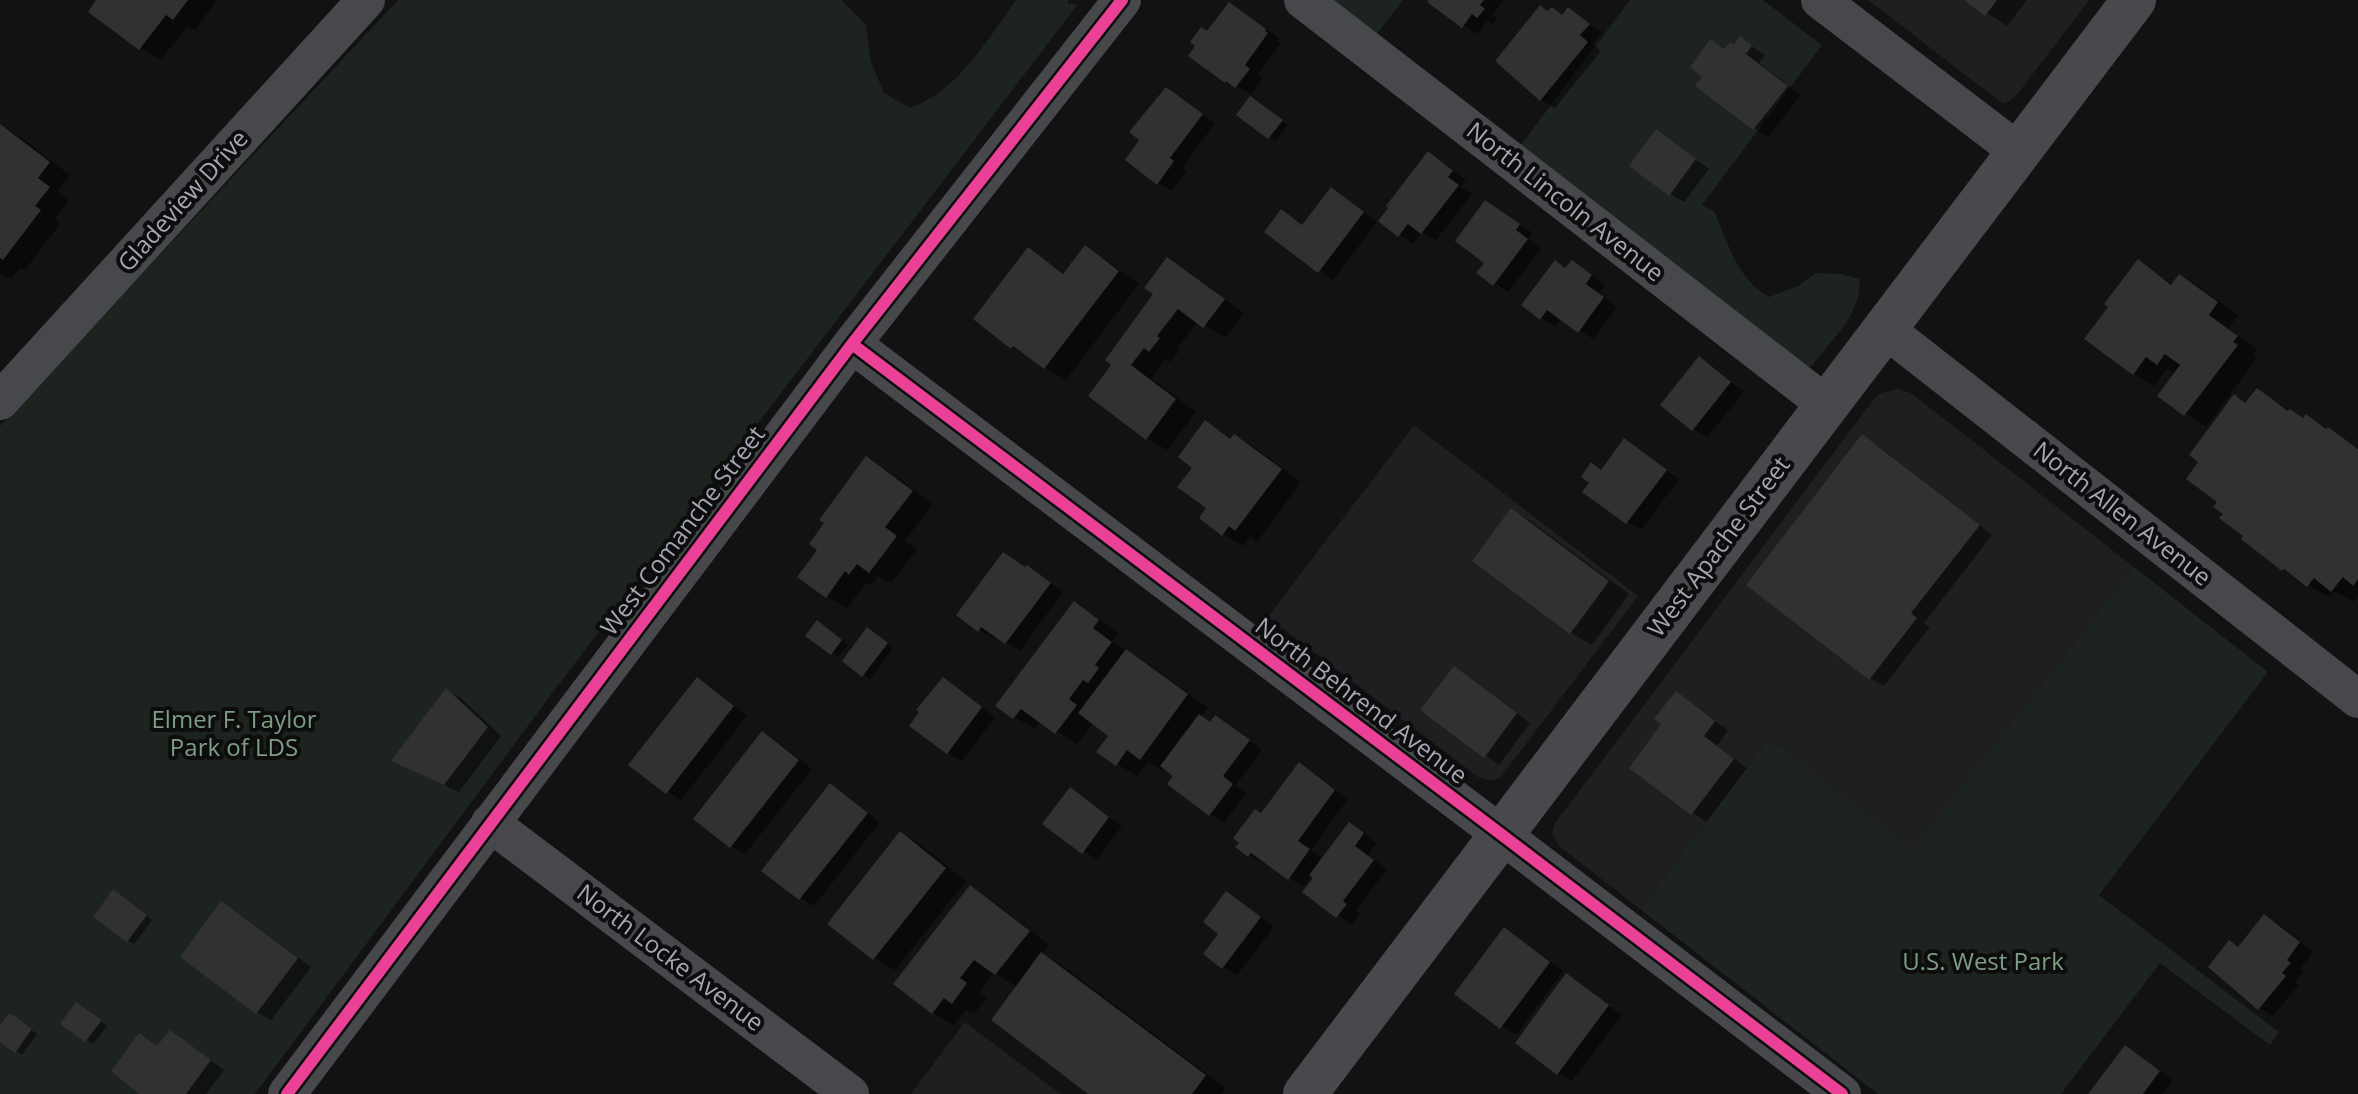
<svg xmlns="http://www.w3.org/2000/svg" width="2358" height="1094" font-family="'Open Sans',sans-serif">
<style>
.built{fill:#1f1f21}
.green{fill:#1d231e}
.shadow{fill:#0007}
.building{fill:#313133}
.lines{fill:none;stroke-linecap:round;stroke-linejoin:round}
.minor{stroke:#47484b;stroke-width:38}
.major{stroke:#49494d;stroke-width:44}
.cycleway-casing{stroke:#0d0d0e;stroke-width:17}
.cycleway{stroke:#ea4096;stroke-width:12}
.labels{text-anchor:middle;stroke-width:8;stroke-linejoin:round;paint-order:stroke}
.street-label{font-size:24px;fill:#a4a6b3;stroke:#0d0d0e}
.park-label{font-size:24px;fill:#7d9d84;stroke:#0d0d0e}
</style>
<rect width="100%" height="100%" fill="#121213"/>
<path class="built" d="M1868 0H2089L2016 96 2006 103H2002Z
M1898 389 1911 393 2134 567 1913 850 1769 738 1640 909 1559 846 1552 834 1555 823 1875 398 1881 393Z
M1414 425 1638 596 1501 777 1493 781 1478 777 1268 617Z
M965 1022 1061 1094H911Z"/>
<path class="green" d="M398 0H842L866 25 871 62 884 93 910 108C958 91 988 39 1016 0H1068V4H1078L553 692 255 1094H0V426Z
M1333 0H1403L1377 34Z
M1630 0H1763L1822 45 1702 205 1714 211C1729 244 1736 278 1769 297L1798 286 1816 273 1842 274 1859 279C1863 313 1831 340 1812 366L1807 367 1520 146Z
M2134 567 2268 672 2099 895 2279 1032 2270 1045 2160 963 2061 1094H1878L1640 909 1769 738 1913 849Z"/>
<path class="shadow" d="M99 0H217L195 30 187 26 161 60 140 48Z
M1431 0H1504L1493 15 1497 18 1493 25 1487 21 1478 34 1464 26 1430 1Z
M1968 0H2027L2007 26Z
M1230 4 1279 38 1277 41 1281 43 1258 74 1263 78 1251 94 1226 81 1198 46Z
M1568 10 1602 33 1593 44 1601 51 1555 108 1541 100 1498 60 1549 12 1564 16Z
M1741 39 1765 55 1759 63 1801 95 1768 137 1754 128 1735 47Z
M1166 89 1215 123 1183 167 1187 171 1172 191 1158 183 1142 140Z
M1257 102 1288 125 1276 141 1239 115Z
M0 125 17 135 70 175 58 191 69 200 55 219 60 224 25 270 20 268 12 278 0 274Z
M1657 132 1709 169 1684 202 1670 194Z
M1428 154 1466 180 1461 187 1472 194 1436 240 1422 232 1413 244 1381 221Z
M1345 198 1377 222 1333 280 1267 232 1282 212 1304 226Z
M1499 211 1533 233 1528 239 1541 249 1508 292 1479 273 1487 262Z
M1085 248 1106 260 1139 284 1066 380 1012 347 1028 250 1065 274Z
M1168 260 1189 272 1244 313 1225 338 1198 321 1177 349 1179 351 1171 362 1165 359 1151 378 1196 412 1167 450 1147 438 1114 364 1156 294Z
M1572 262 1605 285 1599 293 1617 307 1593 339 1561 318 1555 326 1541 318Z
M2138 262 2174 285 2180 276 2201 288 2238 316 2228 328 2257 350 2253 355 2257 358 2206 427 2160 396 2176 374 2167 369 2154 386 2134 374 2111 307Z
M1699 359 1713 367 1744 392 1707 437 1693 429Z
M2257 390 2304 419 2307 416 2358 448V596L2353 602 2334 591 2329 597 2283 570 2247 404Z
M1206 423 1232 440 1235 436 1256 448 1301 482 1257 542 1250 537 1244 546 1223 534 1209 508Z
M1863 437 1877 445 1992 535 1924 623 1930 627 1884 686 1870 678Z
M1625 440 1679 479 1641 530 1627 522 1602 471Z
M867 459 888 471 932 504 905 541 917 549 891 583 878 576 871 585 867 582 847 608 827 596 820 550Z
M1512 510 1532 522 1629 594 1592 645 1571 633Z
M1028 567 1063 592 1020 651 995 635 993 638 979 630Z
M1074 603 1119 633 1112 641 1147 663 1208 708 1201 717 1211 723 1230 726 1262 750 1235 786 1246 793 1224 823 1210 814 1164 766 1162 770 1148 762 1137 776 1117 764 1111 735 1094 722 1077 744 1041 721 1035 729 1014 717Z
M824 627 848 645 838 657 832 653Z
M874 634 893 648 870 679 845 661Z
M1468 677 1530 723 1499 765 1423 710Z
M698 680 712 688 747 716 681 800 667 792Z
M944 680 995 717 962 761 948 753 922 712Z
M447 690 461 698 501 736 459 792 394 761Z
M1676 694 1728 730 1717 746 1747 768 1706 822 1631 768 1664 724Z
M762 733 776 741 812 769 745 854 731 846Z
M1299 764 1348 799 1311 850 1323 859 1350 824 1377 843 1368 855 1387 869 1356 910 1360 913 1352 925 1305 892 1316 878 1312 875 1303 887 1265 861 1263 863 1249 855 1262 815Z
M831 786 845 794 880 822 814 906 800 898Z
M1070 790 1122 826 1097 860 1045 823Z
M900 833 921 845 966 881 895 970 874 958Z
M970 888 991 900 1049 945 1042 954 1063 966 1226 1088 1222 1094H1091L1018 987 994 973 979 992 987 997 974 1014 966 1010 954 1025 933 1013 896 984Z
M120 896 152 920 134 944 128 941Z
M1240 902 1274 927 1237 975 1223 967Z
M222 903 311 967 271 1020 257 1012Z
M2265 916 2279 924 2313 952 2300 969 2303 972 2295 982 2299 985 2273 1016 2259 1008 2211 967 2230 942 2239 948Z
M1518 938 1563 971 1516 1035 1457 993Z
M1567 976 1622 1015 1572 1081 1558 1073Z
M83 1008 107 1026 93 1044 62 1023Z
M16 1019 37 1034 22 1055 0 1039V1029Z
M140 1035 159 1047 184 1041 224 1070 206 1094H142Z
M2139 1056 2173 1080 2163 1094H2091Z"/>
<path class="building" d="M96 0H188L173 20 166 15 139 50 88 12Z
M1429 0H1484L1480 5 1485 9 1477 18 1472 14 1462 28 1427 2Z
M1964 0H1997L1985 16Z
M1229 2 1266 29 1265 31 1268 33 1245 65 1250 69 1235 88 1226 81 1225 83 1188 56 1195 46 1190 42 1201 27 1207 31Z
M1540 5 1547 11 1552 7 1562 15 1568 7 1590 24 1580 35 1588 42 1540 101 1495 61Z
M1740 36 1752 46 1746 54 1788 86 1753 130 1695 86 1702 77 1690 67 1710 39 1724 49 1730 42 1734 45Z
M1166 87 1203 114 1170 158 1174 161 1157 185 1125 160 1139 140 1129 132Z
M1250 96 1283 120 1268 139 1236 115Z
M0 124 50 162 38 178 50 187 35 206 41 210 3 260 0 258Z
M1656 129 1696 159 1669 196 1629 166Z
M1428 151 1453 171 1448 177 1459 185 1421 234 1408 224 1398 237 1378 221 1388 208 1386 206Z
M1331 187 1364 212 1318 273 1264 232 1281 209 1302 225Z
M1485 200 1520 224 1516 230 1528 239 1493 286 1476 273 1484 263 1455 241Z
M1085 245 1119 271 1044 369 1013 346 1011 349 973 319 1028 247 1063 274Z
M1167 257 1225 299 1203 328 1178 309 1157 336 1160 338 1149 352 1144 348 1131 365 1176 399 1146 440 1088 396 1111 365 1105 360 1153 294 1144 288Z
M2138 259 2171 285 2179 274 2218 302 2209 315 2238 336 2233 342 2238 345 2184 416 2157 396 2180 365 2165 354 2157 365 2146 357 2133 375 2084 339 2108 307 2104 304Z
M1555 260 1565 268 1572 260 1592 275 1586 284 1604 297 1578 333 1547 310 1540 320 1521 305Z
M1699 356 1731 382 1692 431 1660 405Z
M2257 388 2288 411 2290 409 2303 418 2306 414 2326 429 2328 427 2358 449V579L2353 586 2343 577 2331 592 2314 578 2307 587 2284 569 2282 571 2241 539 2243 536 2219 518 2223 514 2213 507 2217 502 2186 479 2198 462 2189 455 2234 394 2245 403Z
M1205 420 1230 439 1234 434 1282 469 1235 531 1229 526 1222 536 1199 518 1206 508 1177 487 1192 468 1178 457Z
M1862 434 1980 525 1911 613 1917 618 1869 680 1746 585Z
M1624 438 1667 470 1626 524 1582 492 1589 483 1581 477 1591 462 1601 470Z
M866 456 913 491 885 527 897 536 869 573 857 564 849 575 845 571 826 598 797 577 817 550 809 544 824 523 819 520Z
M1511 508 1609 581 1570 634 1472 561Z
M1003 552 1025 567 1027 565 1051 583 1005 644 981 627 978 632 956 615Z
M1074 601 1099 620 1093 628 1112 642 1095 665 1099 668 1088 683 1083 680 1069 699 1077 705 1055 734 1021 709 1013 719 995 706Z
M817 620 842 640 831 655 805 636Z
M867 627 888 643 862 677 842 661Z
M1126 649 1188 694 1140 760 1127 750 1116 766 1096 752 1108 736 1078 713Z
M1454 666 1517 713 1484 758 1420 710Z
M697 677 734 706 666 794 628 765Z
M943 677 982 707 947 754 909 726 919 712 916 710Z
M446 688 488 727 444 785 391 761Z
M1676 691 1715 721 1704 736 1734 759 1691 815 1629 768 1661 724 1654 719Z
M1199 714 1210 722 1215 715 1250 740 1223 776 1233 784 1209 816 1167 784 1173 776 1160 766Z
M762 731 799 760 730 848 693 819Z
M1299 762 1335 790 1298 841 1310 849 1288 880 1251 853 1248 857 1235 847 1239 843 1233 838 1255 809 1261 813Z
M830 783 868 813 799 900 761 871Z
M1070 787 1109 817 1082 854 1042 824Z
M1349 822 1364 833 1355 846 1374 860 1343 901 1347 904 1336 918 1302 892 1313 878 1309 875Z
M900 831 946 868 873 960 827 924Z
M970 885 1030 931 995 975 974 960 960 978 967 983 952 1004 944 998 932 1014 893 984Z
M113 889 147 915 127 942 93 917Z
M1226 891 1261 917 1222 969 1203 954 1218 934 1203 922Z
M221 901 298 958 256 1014 180 957Z
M2264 914 2300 942 2287 960 2291 963 2282 973 2286 976 2258 1010 2208 967 2229 940 2238 947Z
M1504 927 1550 962 1500 1029 1454 994Z
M1041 952 1206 1075 1192 1094H1088L991 1020Z
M1566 973 1609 1005 1557 1075 1515 1043Z
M76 1002 102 1020 85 1042 60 1024Z
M10 1013 32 1029 15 1053 0 1042V1025Z
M170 1030 211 1060 186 1094H139L111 1071 139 1033 157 1046Z
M2125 1045 2160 1071 2143 1094H2088Z"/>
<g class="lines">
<path class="minor" d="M1303 0 1827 405
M1820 0 2019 152
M1885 329 2358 699
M852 344 1502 835 1842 1094
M0 401 366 0
M490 823 850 1094
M287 1094 852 344 1122 0"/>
<path class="major" d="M1305 1094 2134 0"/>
<defs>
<path id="cycleway" d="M852 344 1502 835 1842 1094
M287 1094 852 344 1122 0"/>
</defs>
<use href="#cycleway" class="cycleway-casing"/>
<use href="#cycleway" class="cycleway"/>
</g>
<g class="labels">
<g class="street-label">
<text transform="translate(183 201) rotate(-48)" y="8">Gladeview Drive</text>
<text transform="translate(1565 202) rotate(38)" y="8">North Lincoln Avenue</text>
<text transform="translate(2122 514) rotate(38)" y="8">North Allen Avenue</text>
<text transform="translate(683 531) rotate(-53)" y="8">West Comanche Street</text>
<text transform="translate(1719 547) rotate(-53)" y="8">West Apache Street</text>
<text transform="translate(1361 701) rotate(37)" y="8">North Behrend Avenue</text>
<text transform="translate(670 958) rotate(37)" y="8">North Locke Avenue</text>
</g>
<g class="park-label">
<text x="234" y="728">Elmer F. Taylor<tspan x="234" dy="28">Park of LDS</tspan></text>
<text x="1983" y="970">U.S. West Park</text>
</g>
</g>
</svg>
